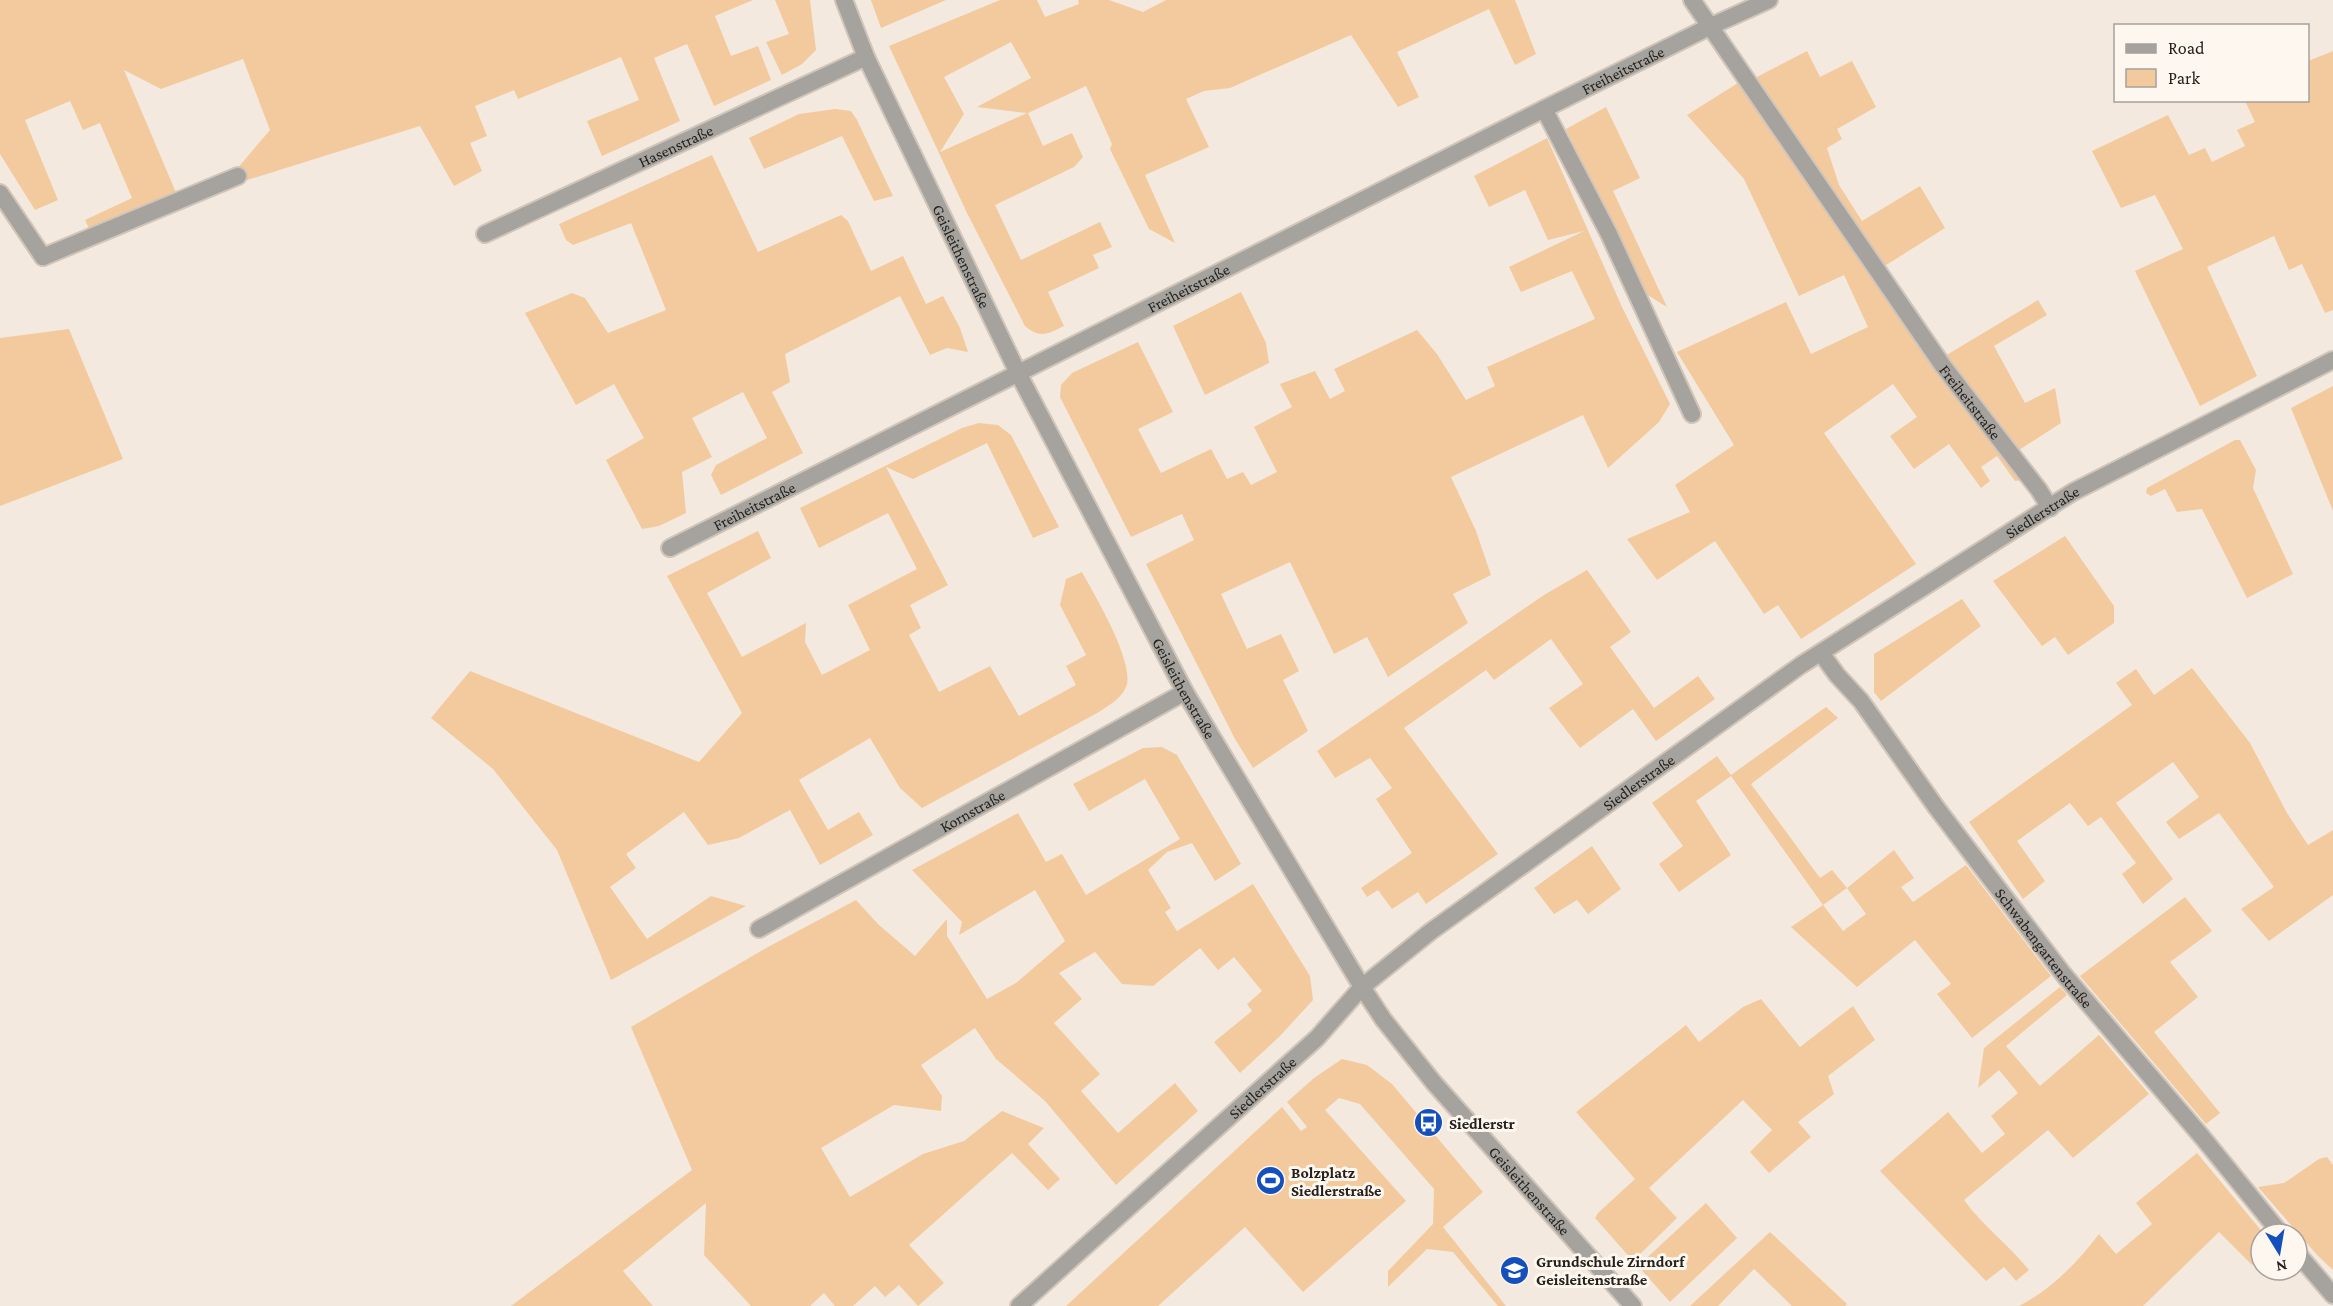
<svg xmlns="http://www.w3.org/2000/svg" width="2333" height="1306" font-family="'Crimson Pro',serif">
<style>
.green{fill:#f3ca9d;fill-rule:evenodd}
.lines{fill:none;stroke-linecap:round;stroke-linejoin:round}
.service-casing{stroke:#cfc5bb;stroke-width:20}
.minor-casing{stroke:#cfc5bb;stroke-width:20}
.service{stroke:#a6a29d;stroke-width:16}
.minor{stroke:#a6a29d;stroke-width:16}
.labels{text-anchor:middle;stroke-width:6;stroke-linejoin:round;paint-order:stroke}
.street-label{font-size:16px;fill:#25211d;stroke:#fef7f0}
.poi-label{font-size:16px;font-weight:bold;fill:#25211d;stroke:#fef7f0;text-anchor:start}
</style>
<rect width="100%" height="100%" fill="#f4e9de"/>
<path class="green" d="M0 0H753L715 16 731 56 758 46 771 80 714 106 687 44 654 58 680 121 602 156 587 121 639 100 621 57 518 99 514 90 475 106 487 136 470 143 482 171 454 186 420 126 241 182 236 170 270 130 243 59 161 89 124 70 177 195 91 233 85 220 132 198 100 123 83 130 70 101 25 120 58 200 35 210 0 154Z
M775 0H810L816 50 802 64 782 75 766 42 789 34Z
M871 0H946L881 28Z
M1000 0H1037L1045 17 1079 4 1078 0H1109L1143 12 1166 0H1515L1536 54 1515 65 1489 9 1397 52 1419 97 1398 107 1351 35 1230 88 1204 91 1186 99 1209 147 1145 175 1175 243 1149 229 1110 149 1112 144 1086 86 1028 113 1043 146 1072 133 1083 157 1074 167 995 205 1021 260 1100 222 1112 247 1093 255 1099 268 1048 292 1064 326C1047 334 1041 339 1025 326L967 213 889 46ZM1011 42 1031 78 977 107 1027 113 940 152 964 114 944 77Z
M1807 51 1820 77 1852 61 1876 107 1837 129 1842 139 1827 148 1839 185 1862 221 1920 186 1945 228 1883 267 1753 79Z
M2333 51V310L2325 313 2302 264 2289 270 2274 236 2207 267 2257 376 2200 406 2135 271 2183 249 2155 195 2121 208 2092 151 2168 115 2189 155 2205 148 2212 162 2245 146 2237 130 2255 122 2245 101 2308 100V61Z
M1738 83 1928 360 2024 480 2015 481 1997 456 1981 467 1990 481 1981 488 1949 444 1914 469 1890 436 1917 417 1893 384 1824 433 1916 564 1801 639 1778 605 1764 614 1715 541 1657 580 1627 539 1690 512 1675 485 1734 445 1677 352 1786 302 1811 354 1868 327 1844 275 1799 296 1744 179 1687 115Z
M1606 107 1640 178 1613 191 1667 307 1646 294 1566 129Z
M835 109 851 111 857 120 893 196 874 201 842 136 764 169 749 138 799 114Z
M1547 138 1622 307 1670 404 1659 422 1608 468 1583 415 1451 477 1476 531 1491 575 1453 594 1468 623 1388 677 1367 637 1334 654 1290 562 1221 594 1247 649 1281 634 1299 671 1283 680 1308 731 1253 768 1235 739 1146 564 1194 540 1182 514 1131 537 1060 397 1061 385 1072 373 1138 342 1173 412 1138 429 1161 473 1211 449 1227 479 1243 472 1251 485 1277 472 1254 427 1292 407 1280 384 1315 371 1330 399 1345 391 1334 369 1417 330 1437 354 1466 400 1495 386 1487 367 1595 319 1572 271 1521 292 1509 267 1584 231 1548 240 1525 190 1489 207 1474 176Z
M712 155 758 252 841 215 848 221 871 271 903 256 926 304 943 296 960 328 968 352 947 348 930 355 900 296 785 354 790 382 772 392 803 453 721 495 711 475 716 465 767 438 743 392 692 418 712 457 682 472 686 513 659 526 642 529 606 460 644 438 614 384 576 405 525 313 572 293 585 298 608 333 666 310 631 223 573 245 566 240 559 224Z
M1241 292 1266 343 1269 363 1205 395 1173 326Z
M2038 300 2047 315 1994 346 2025 403 2055 388 2061 423 2019 450 1945 356Z
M69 329 123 459 0 506V338Z
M2333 386V511L2291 408Z
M979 423 998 425 1011 435 1059 527 1033 538 987 443 913 479 886 467 948 585 910 605 921 628 909 635 939 692 990 666 1019 716 1076 685 1066 666 1086 655 1060 605 1066 579 1082 572C1094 594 1136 664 1126 687 1121 699 1109 705 1099 712L922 808 900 788 870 738 799 780 828 830 859 812 873 835 820 865 790 810 739 838 708 845 684 812 626 854 636 868 610 887 647 939 711 896 746 906 611 980 557 850 493 769 431 718 470 671 699 762 742 713 667 576 758 531 771 558 707 593 742 657 806 623 805 642 822 675 870 650 848 605 917 569 888 513 819 548 800 508 962 428Z
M2235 440H2240L2256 470 2253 488 2293 574 2247 598 2202 509 2177 512 2165 489 2151 496 2146 493 2147 488Z
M2065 536 2114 606V623L2068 655 2055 637 2042 646 1993 581Z
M1587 570 1631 632 1610 647 1654 708 1698 676 1715 699 1656 741 1633 709 1580 748 1549 708 1583 684 1551 639 1494 680 1486 670 1404 728 1498 854 1426 904 1418 892 1392 909 1378 890 1367 897 1361 888 1412 853 1376 799 1392 788 1370 758 1335 778 1317 751 1544 595Z
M1962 599 1981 626 1881 701 1874 692V654Z
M2192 668 2250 743 2287 813 2308 845 2333 830V895L2269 941 2241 909 2274 887 2219 813 2179 839 2166 822 2199 797 2173 762 2116 803 2173 879 2143 904 2122 874 2136 863 2101 817 2088 826 2070 803 2017 841 2045 881 2023 899 1969 822 2132 705 2116 683 2136 669 2154 695Z
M1826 707 1838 718 1751 784 1820 878 1832 870 1847 888 1894 850 1914 878 1901 887 1913 902 1966 865 2051 976 1972 1038 1937 994 1951 984 1915 940 1857 987 1791 927 1823 905 1731 776 1696 801 1731 855 1679 892 1659 864 1683 846 1652 803 1717 756 1731 775ZM1847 888 1866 914 1843 931 1823 905Z
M1162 747 1177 755 1241 864 1215 881 1192 843 1167 852 1148 870 1171 908 1165 912 1177 931 1253 884 1310 976 1313 1000 1279 1037 1240 1073 1214 1042 1252 1011 1247 1004 1262 991 1234 957 1218 970 1200 948 1153 986 1122 984 1095 952 1059 973 1082 999 1054 1023 1100 1074 1081 1091 1118 1133 1175 1083 1198 1111 1116 1185 1045 1101 996 1059 975 1028 921 1065 942 1096 941 1111 894 1105 821 1148 850 1197 923 1154 964 1141 1002 1111 1044 1128 1028 1144 1060 1179 1048 1190 1012 1153 909 1245 944 1283 918 1306 899 1285 885 1297 875 1286 853 1306H835L824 1293 810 1306H751L704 1255 706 1203 623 1271 653 1306H511L692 1170 631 1027 768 947 856 900 878 924 915 956 947 919V936L987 999 1016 983 1065 941 1035 890 959 935 962 922 912 870 1018 813 1046 862 1062 854 1086 895 1180 839 1145 779 1089 811 1073 784 1143 748Z
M1592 846 1621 889 1588 914 1577 900 1554 914 1534 888Z
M2185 897 2212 931 2170 962 2198 997 2154 1032 2220 1113 2206 1124 2080 976Z
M2060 987 2067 995 2006 1046 2040 1086 2099 1035 2149 1094 2073 1158 2048 1130 1964 1200C1983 1226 2009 1245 2029 1270L2016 1281 2004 1267 1986 1281 1880 1171 1948 1112 1982 1153 2005 1134 1991 1116 2018 1093 1999 1070 1978 1088 1984 1048Z
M1761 999 1800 1047 1853 1006 1875 1040 1828 1076 1834 1094 1798 1122 1811 1137 1769 1173 1750 1152 1772 1130 1743 1100 1649 1188 1677 1218 1633 1261 1595 1218 1598 1213 1635 1179 1576 1112 1686 1025 1699 1042 1743 1007Z
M1342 1059 1367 1065 1392 1084 1483 1192 1443 1227 1506 1306H1498L1453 1252 1427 1249 1388 1287V1271L1433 1224 1434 1189 1360 1104 1339 1098 1325 1110 1406 1201 1303 1292 1245 1227 1158 1306H1066L1282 1107 1301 1131 1307 1127 1287 1102 1314 1078Z
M2197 1153 2264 1234H2261V1256L2252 1265 2219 1232 2143 1306H2019C2052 1289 2077 1263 2099 1234L2116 1254 2152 1224 2136 1203Z
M2327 1157 2333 1165V1270L2318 1256 2258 1187 2284 1183 2319 1159Z
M1706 1203 1737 1238 1670 1302 1638 1266Z
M1770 1232 1847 1304 1845 1306H1792L1754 1269 1718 1306H1690Z"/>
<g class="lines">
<defs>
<path id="service" d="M1544 109 1609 234 1692 414
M43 257 238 176"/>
<g id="minor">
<path id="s1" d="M844 0 866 57 1018 373 1185 692 1362 987 1383 1019 1434 1083 1633 1306"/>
<path id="s2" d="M1692 0 1943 366 2039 490 2050 508"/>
<path d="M0 193 43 257"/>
<path id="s3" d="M485 234 866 57"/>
<path id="s4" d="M670 548 1544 109 1709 27 1769 0"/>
<path id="s5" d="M1821 653 1837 675 1861 701 1936 807 2064 975 2203 1138 2281 1234"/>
<path id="s6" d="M759 929 1185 692"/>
<path d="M2297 1253 2333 1295"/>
<path id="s7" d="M1019 1306 1317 1038 1362 987 1430 932 1605 806 1801 665 2073 492 2333 360"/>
</g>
</defs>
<use href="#service" class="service-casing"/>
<use href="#minor" class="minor-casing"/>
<use href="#service" class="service"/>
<use href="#minor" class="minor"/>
</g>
<defs>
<symbol id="bus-disc" viewBox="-11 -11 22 22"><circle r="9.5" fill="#154fbb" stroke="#fef7f0"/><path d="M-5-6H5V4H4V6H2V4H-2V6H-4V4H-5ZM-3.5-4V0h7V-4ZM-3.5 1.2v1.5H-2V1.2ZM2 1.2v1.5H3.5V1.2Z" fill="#fff"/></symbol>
<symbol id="stadium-disc" viewBox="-11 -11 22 22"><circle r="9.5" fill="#154fbb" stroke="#fef7f0"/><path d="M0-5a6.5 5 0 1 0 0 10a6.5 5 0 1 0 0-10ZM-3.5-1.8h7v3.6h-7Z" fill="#fff"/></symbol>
<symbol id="school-disc" viewBox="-11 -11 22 22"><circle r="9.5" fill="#154fbb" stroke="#fef7f0"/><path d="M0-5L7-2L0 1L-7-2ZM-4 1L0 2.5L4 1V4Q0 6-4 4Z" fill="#fff"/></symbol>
</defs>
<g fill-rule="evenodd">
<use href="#bus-disc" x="1412" y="1106" width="33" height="33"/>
<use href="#stadium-disc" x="1254" y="1164" width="33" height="33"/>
<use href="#school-disc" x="1498" y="1254" width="33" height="33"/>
</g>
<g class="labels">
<g class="street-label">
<text dy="6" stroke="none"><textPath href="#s4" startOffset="1066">Freiheitstraße</textPath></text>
<text dy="6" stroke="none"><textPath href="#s3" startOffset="210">Hasenstraße</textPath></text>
<text dy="6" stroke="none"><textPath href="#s1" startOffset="282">Geisleithenstraße</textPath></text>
<text dy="6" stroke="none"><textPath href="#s4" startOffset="580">Freiheitstraße</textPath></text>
<text dy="6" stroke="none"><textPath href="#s2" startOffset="489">Freiheitstraße</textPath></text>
<text dy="6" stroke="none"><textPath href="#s4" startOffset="94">Freiheitstraße</textPath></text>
<text dy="6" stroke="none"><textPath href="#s7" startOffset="1299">Siedlerstraße</textPath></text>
<text dy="6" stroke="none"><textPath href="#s1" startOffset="768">Geisleithenstraße</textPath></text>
<text dy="6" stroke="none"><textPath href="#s7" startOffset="813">Siedlerstraße</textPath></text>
<text dy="6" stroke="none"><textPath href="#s6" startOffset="244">Kornstraße</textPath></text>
<text dy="6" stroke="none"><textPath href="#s5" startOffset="370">Schwabengartenstraße</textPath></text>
<text dy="6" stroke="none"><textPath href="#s7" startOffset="327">Siedlerstraße</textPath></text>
<text dy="6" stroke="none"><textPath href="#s1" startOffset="1380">Geisleithenstraße</textPath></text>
</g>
<g class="poi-label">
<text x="1449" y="1129">Siedlerstr</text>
<text x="1291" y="1178">Bolzplatz<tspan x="1291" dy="18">Siedlerstraße</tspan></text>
<text x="1536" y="1267">Grundschule Zirndorf<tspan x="1536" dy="18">Geisleitenstraße</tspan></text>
</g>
</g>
<rect x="2114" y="24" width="195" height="78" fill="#fef7f0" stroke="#a7a19c" stroke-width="1.5"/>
<rect x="2126" y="44" width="30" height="9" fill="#a6a29d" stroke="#a7a19c" stroke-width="1.5"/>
<text x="2168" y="54" font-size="18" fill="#25211d">Road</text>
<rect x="2126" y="69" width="30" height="18" fill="#f3ca9d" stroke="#a7a19c" stroke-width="1.5"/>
<text x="2168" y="84" font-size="18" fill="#25211d">Park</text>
<g transform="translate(2279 1252) rotate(169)"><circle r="28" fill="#fef7f0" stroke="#a7a19c" stroke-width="1.5"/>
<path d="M0-4.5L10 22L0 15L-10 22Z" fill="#154fbb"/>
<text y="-9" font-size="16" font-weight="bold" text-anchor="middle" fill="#25211d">N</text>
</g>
</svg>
